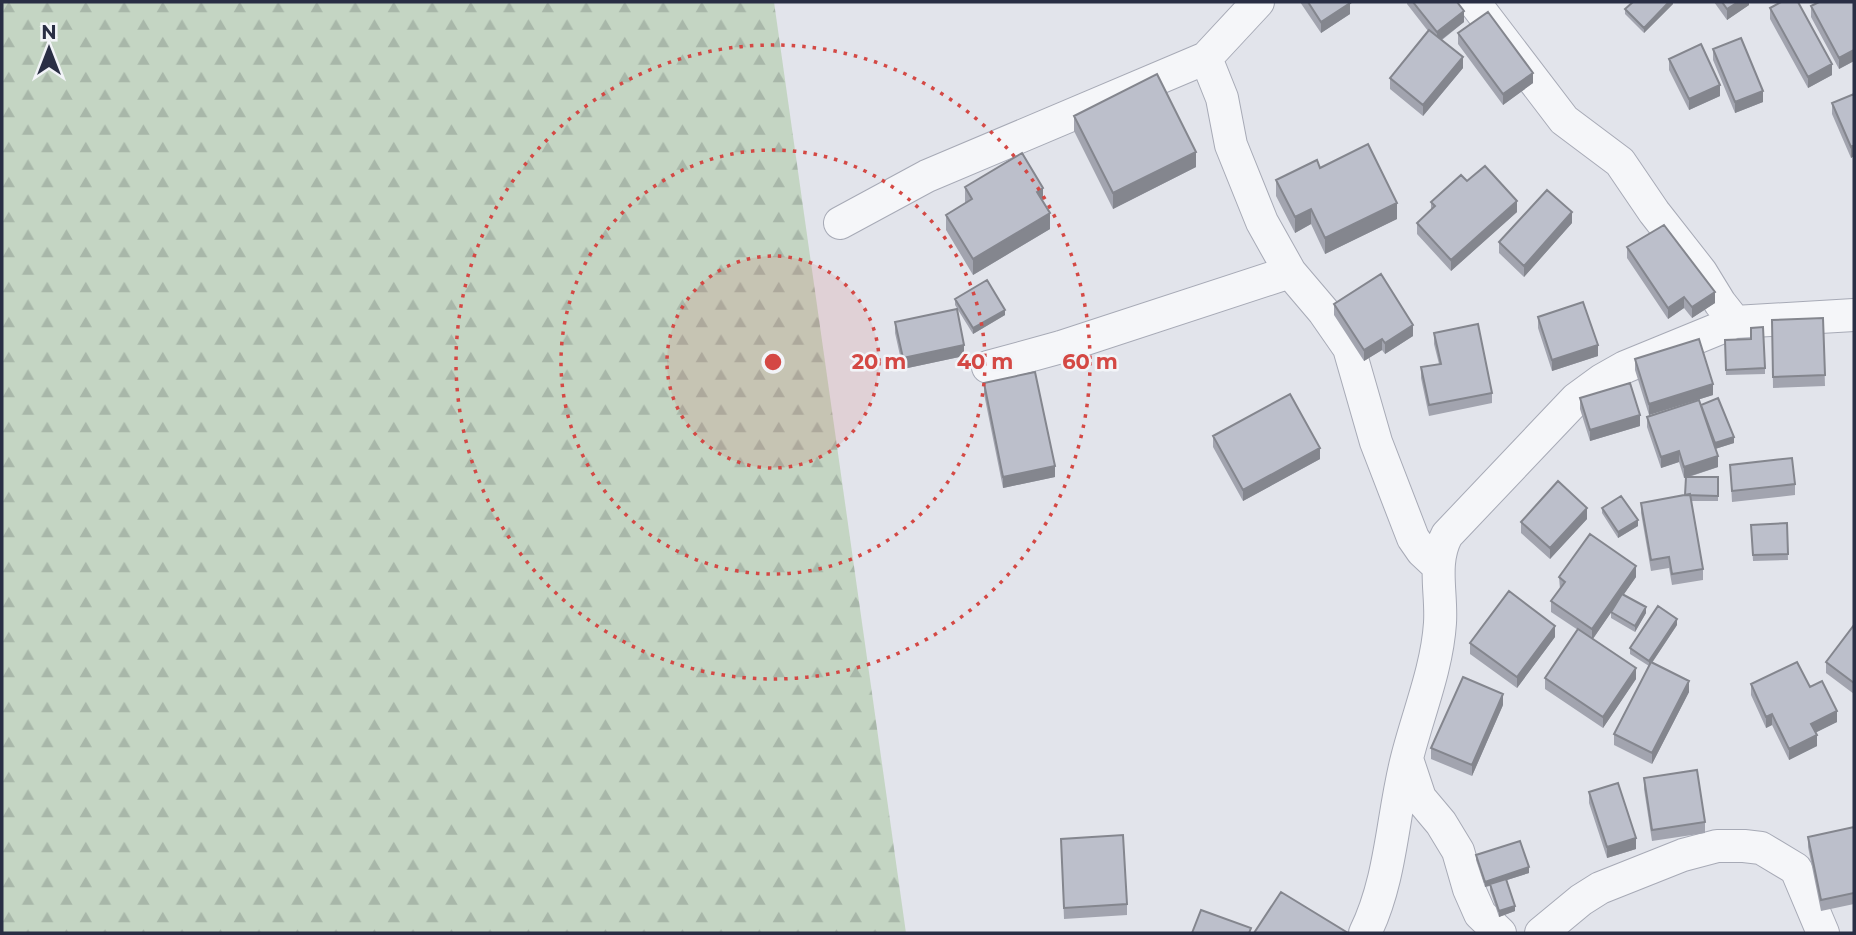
<svg xmlns="http://www.w3.org/2000/svg" width="1856" height="935" font-family="Montserrat,sans-serif">
<style>
.forest{fill:url(#forest-firs)}
.lines{fill:none;stroke-linecap:round;stroke-linejoin:round}
.street-casing{stroke:#a7aab6;stroke-width:34}
.street{stroke:#f5f6f9;stroke-width:32}
.wall{fill:#a2a4af}
.shaded-wall{fill:#84868e}
.building{fill:#bcbfcb;stroke:#84868e;stroke-width:2}
.ring{fill:none;stroke:#d44844;stroke-width:3.5;stroke-dasharray:3.5 7}
.centre{fill:#d44844;stroke:#f2f4f8;stroke-width:3.5}
.ring-label{font-size:21px;text-anchor:middle;font-weight:bold;fill:#d44844;stroke:#f2f4f8;stroke-width:5;stroke-linejoin:round;paint-order:stroke}
</style>
<defs>
<pattern id="forest-firs" width="22" height="20" patternUnits="userSpaceOnUse" patternTransform="scale(1.75)"><rect width="22" height="20" fill="#c4d5c3"/><path d="M5 1l3.5 6h-7zM16 11l3.5 6h-7z" fill="#a8b7a9"/></pattern>
</defs>
<rect width="100%" height="100%" fill="#e2e4eb"/>
<path class="forest" d="M2 2H774L906 933H2Z"/>
<g class="lines">
<defs>
<path id="street" d="M1474 2 1564 120 1620 162 1654 212 1701 272 1720 303 1735 322
M1206 58 1222 98 1231 145 1262 222 1290 272 1324 312 1349 348 1376 442 1413 538 1422 551 1438 566
M840 223 927 176 1206 58 1258 2
M988 367 1061 347 1290 272
M1407 759 1420 798 1441 823 1458 851 1469 889 1480 914 1500 933
M1365 933C1392 878 1392 816 1407 758 1418 714 1437 669 1440 623 1442 592 1432 563 1447 535L1576 399 1602 380 1625 367 1735 322 1854 315
M1541 933 1581 900 1600 888 1683 855 1717 846H1744L1761 848 1796 869 1823 933"/>
</defs>
<use href="#street" class="street-casing"/>
<use href="#street" class="street"/>
</g>
<path class="wall" d="M1300 2H1349L1350 14 1321 33Z
M1407 2H1457L1464 22 1442 40 1463 68 1423 116 1390 89V78L1428 31 1407 4Z
M1673 2V4L1644 33 1625 14V9Z
M1714 2H1749V5L1727 20Z
M1854 2V61L1839 69 1811 17V6Z
M1770 8 1832 75 1808 88 1770 19Z
M1458 33 1533 83 1503 105 1458 44Z
M1713 49 1763 102 1735 113 1713 60Z
M1669 59 1720 96 1689 110 1669 70Z
M1854 94V156L1851 158 1832 114V103Z
M1074 116 1196 167 1113 209 1074 131Z
M1320 168 1397 219 1325 254 1311 224 1295 233 1276 196V180Z
M1467 181 1517 212 1451 271 1417 234V223L1431 210V202Z
M965 187 1043 202 1050 229 973 275 946 230V215L965 203Z
M1572 223 1524 277 1499 253V242Z
M1627 247 1715 303 1692 318 1684 308 1668 319 1627 258Z
M955 299 1005 315 973 334 955 305Z
M1334 304 1413 336 1385 354 1382 350 1364 361 1334 315Z
M1538 317 1598 356 1552 371 1538 328Z
M1823 318 1825 386 1773 388 1772 320Z
M895 322 964 356 903 369 895 333Z
M1434 333 1492 393V403L1429 416 1421 378V367L1439 364 1434 344Z
M1725 340 1765 368V374L1726 375Z
M1635 359 1713 395 1649 415 1635 370Z
M984 383 1055 477 1003 488 984 394Z
M1580 398 1640 426 1590 441 1580 409Z
M1701 406 1734 443 1715 449 1718 467 1689 477H1718V501H1691L1703 569V580L1672 585 1669 568 1651 571 1641 513V503L1685 495 1686 478H1684L1679 462 1661 468 1647 427V417Z
M1213 436 1320 459 1243 501 1213 447Z
M1730 465 1795 484V495L1732 502Z
M1602 508 1638 526 1618 538 1602 513Z
M1587 519 1550 559 1521 533V522Z
M1787 523 1788 560 1753 561 1751 525Z
M1559 577H1636L1623 595 1646 613 1635 632 1611 618V612L1593 639 1636 679 1603 728 1545 689V678L1578 630 1551 612V601L1560 589Z
M1677 625 1652 663 1689 692 1652 764 1614 745V734L1649 666 1630 654V648Z
M1854 625V694L1826 673V662Z
M1555 637 1517 688 1470 654V643Z
M1751 684 1810 687 1837 722 1816 732 1817 746 1789 760 1772 725 1766 728 1751 695Z
M1503 705 1472 776 1431 759V748Z
M1644 778 1705 822V833L1652 841 1644 789Z
M1589 792 1636 849 1607 858 1589 803Z
M1854 827V904L1821 911 1808 847V837Z
M1061 839 1127 904V915L1064 919Z
M1476 855 1529 873 1507 880 1515 911 1499 917 1490 890V886L1485 887 1476 860Z"/>
<path class="shaded-wall" d="M1669 2H1673V4L1644 33V28Z
M1738 2H1749V5L1727 20V9Z
M1350 3V14L1321 33V22Z
M1464 11V22L1437 43V32Z
M1854 50V61L1839 69V58Z
M1463 57V68L1423 116V105Z
M1832 64V75L1808 88V77Z
M1533 73V83L1503 105V94Z
M1720 85V96L1689 110V99Z
M1763 91V102L1735 113V102Z
M1854 145V156L1851 158V147Z
M1196 152V167L1113 209V193Z
M1043 188V203L1037 192Z
M1517 201V212L1451 271V260Z
M1397 203V219L1325 254V238Z
M1311 209V224L1295 233V217Z
M1572 212V223L1524 277V266Z
M1050 213V229L973 275V259Z
M1715 292V303L1692 318V307Z
M1684 297V308L1668 319V308Z
M1005 310V315L973 334V328Z
M1413 325V336L1385 354V343Z
M1382 339V350L1364 361V350Z
M964 345V356L903 369V358Z
M1598 345V356L1552 371V360Z
M1713 384V395L1649 415V404Z
M1640 415V426L1590 441V430Z
M1734 437V443L1715 449V443Z
M1320 448V459L1243 501V490Z
M1679 451V462L1661 468V457Z
M1718 456V467L1684 478V467Z
M1055 466V477L1003 488V477Z
M1587 508V519L1550 559V548Z
M1638 520V526L1618 538V532Z
M1636 566V577L1592 640V629Z
M1646 607V613L1635 632V626Z
M1677 619V625L1649 667V661Z
M1555 626V637L1517 688V677Z
M1636 668V679L1603 728V717Z
M1689 681V692L1652 764V753Z
M1503 694V705L1472 776V765Z
M1837 711V722L1811 735V724Z
M1772 714V725L1766 728V717Z
M1817 735V746L1789 760V749Z
M1636 838V849L1607 858V847Z
M1529 867V873L1485 887V882Z
M1515 906V911L1499 917V911Z"/>
<path class="building" d="M1308 2H1349L1350 3 1321 22Z
M1413 2H1457L1464 11 1437 32Z
M1633 2H1669L1644 28 1625 9Z
M1722 2H1738L1727 9Z
M1781 2H1798L1832 64 1808 77 1770 8Z
M1819 2H1854V50L1839 58 1811 6Z
M1488 12 1533 73 1503 94 1458 33Z
M1429 30 1463 57 1423 105 1390 78Z
M1741 38 1763 91 1735 102 1713 49Z
M1701 44 1720 85 1689 99 1669 59Z
M1157 74 1196 152 1113 193 1074 116Z
M1854 94V145L1851 147 1832 103Z
M1368 144 1397 203 1325 238 1311 209 1295 217 1276 180 1317 160 1320 168Z
M1022 153 1043 188 1037 192 1050 213 973 259 946 215 972 199 965 187Z
M1485 166 1517 201 1451 260 1417 223 1435 206 1431 202 1461 175 1467 181Z
M1547 190 1572 212 1524 266 1499 242Z
M1664 225 1715 292 1692 307 1684 297 1668 308 1627 247Z
M1381 274 1413 325 1385 343 1382 339 1364 350 1334 304Z
M987 280 1005 310 973 328 955 299Z
M1583 302 1598 345 1552 360 1538 317Z
M957 309 964 345 903 358 895 322Z
M1823 318 1825 375 1773 377 1772 320Z
M1478 324 1492 393 1429 405 1421 367 1441 364 1434 333Z
M1763 327 1765 368 1726 370 1725 340 1751 339V328Z
M1699 339 1713 384 1649 404 1635 359Z
M1035 372 1055 466 1003 477 984 383Z
M1630 383 1640 415 1590 430 1580 398Z
M1290 394 1320 448 1243 490 1213 436Z
M1718 398 1734 437 1715 443 1701 405Z
M1699 400 1718 456 1684 467 1679 451 1661 457 1647 417Z
M1792 458 1795 484 1732 491 1730 465Z
M1686 477H1718V496L1685 495Z
M1558 481 1587 508 1550 548 1521 522Z
M1690 494 1703 569 1672 574 1669 557 1651 560 1641 503Z
M1621 496 1638 520 1618 532 1602 508Z
M1787 523 1788 554 1753 555 1751 525Z
M1590 534 1636 566 1592 629 1551 601 1565 582 1559 577Z
M1509 591 1555 626 1517 677 1470 643Z
M1622 594 1646 607 1635 626 1611 612Z
M1658 606 1677 619 1649 661 1630 648Z
M1854 625V683L1826 662Z
M1578 629 1636 668 1603 717 1545 678Z
M1651 662 1689 681 1652 753 1614 734Z
M1797 662 1810 687 1822 681 1837 711 1811 724 1817 735 1789 749 1772 714 1766 717 1751 684Z
M1463 677 1503 694 1472 765 1431 748Z
M1697 770 1705 822 1652 830 1644 778Z
M1618 783 1636 838 1607 847 1589 792Z
M1854 827V893L1821 900 1808 837Z
M1123 835 1127 904 1064 908 1061 839Z
M1520 841 1529 867 1485 882 1476 855Z
M1506 879 1515 906 1499 911 1490 884Z
M1281 892 1348 933H1254Z
M1201 910 1251 928 1249 933H1192Z"/>
<circle cx="773" cy="362" r="106" fill="#d44844" fill-opacity=".12"/>
<g class="ring">
<circle cx="773" cy="362" r="106"/>
<circle cx="773" cy="362" r="212"/>
<circle cx="773" cy="362" r="317"/>
</g>
<circle cx="773" cy="362" r="10" class="centre"/>
<g class="ring-label">
<text x="879" y="369">20 m</text>
<text x="985" y="369">40 m</text>
<text x="1090" y="369">60 m</text>
</g>
<rect width="1856" height="935" fill="none" stroke="#292e44" stroke-width="7"/>
<g transform="translate(49 49)" stroke="#f2f4f8" stroke-width="5" paint-order="stroke">
<path d="M0-5L12 26L0 18L-12 26Z" fill="#292e44"/>
<text y="-10" font-size="19" font-weight="bold" text-anchor="middle" fill="#292e44">N</text>
</g>
</svg>
